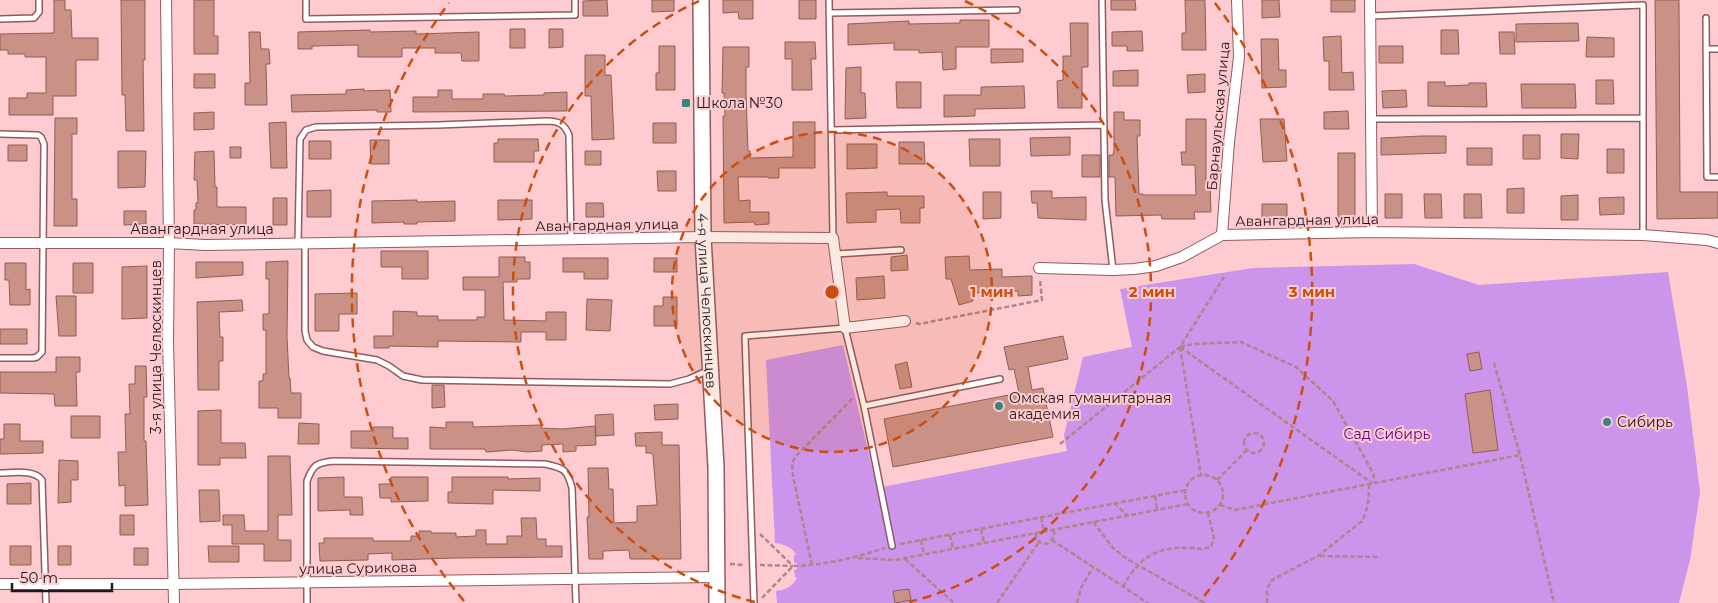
<svg xmlns="http://www.w3.org/2000/svg" width="1718" height="603" font-family="Montserrat,sans-serif">
<style>
.green{fill:#cc94ea}
.building{fill:#ca9286;stroke:#915d52}
.lines{fill:none;stroke-linecap:round;stroke-linejoin:round}
.lane-casing{stroke:#905a60;stroke-width:8}
.street-casing{stroke:#905a60;stroke-width:12}
.secondary-casing{stroke:#905a60;stroke-width:18}
.path{stroke:#ae868a;stroke-width:2.5;stroke-dasharray:5 2.5;stroke-linecap:butt}
.lane{stroke:#fff;stroke-width:5}
.street{stroke:#fff;stroke-width:10}
.secondary{stroke:#fff;stroke-width:15}
.ring{fill:none;stroke:#cb4e0e;stroke-width:2.5;stroke-dasharray:9 6}
.poi-dot{fill:#3b8381;stroke:#feccd0;stroke-width:2}
.labels{text-anchor:middle;stroke-width:4;stroke-linejoin:round;paint-order:stroke}
.poi-label{font-size:14px;fill:#291316;stroke:#feccd0;text-anchor:start}
.street-label{font-size:14px;fill:#291316;stroke:#feccd0}
.park-label{font-size:14px;fill:#5f0081;stroke:#feccd0}
.centre{fill:#cb4e0e;stroke:#feccd0;stroke-width:2.5}
.ring-label{font-size:15px;text-anchor:middle;font-weight:bold;fill:#cb4e0e;stroke:#feccd0;stroke-width:4;stroke-linejoin:round;paint-order:stroke}
</style>
<rect width="100%" height="100%" fill="#feccd0"/>
<path class="green" d="M1414 264 1479 285 1668 272 1687 386 1700 492 1690 560 1679 603H777L776 591C786 590 793 586 797 578L795 577 794 570 797 569V563H794V555H796C793 547 783 544 775 543L766 360 843 345 877 488 1067 451 1064 435 1083 357 1132 347 1120 289 1253 268Z"/>
<path class="building" d="M54 0H65V10H71L72 38H98V60H76V96H53V115H9V98H27V93H46V57H25V54H8V50H0V34L54 33Z
M121 0H145V60H143L144 131H126L125 95H122Z
M194 0H214V36H218V54H194Z
M607 0 608 16H583V1Z
M652 0H674V11L652 12Z
M723 0H753V19H739L738 12 723 13Z
M799 0H816V19H799Z
M1111 0H1135L1136 10H1111Z
M1185 0H1205L1206 50H1182V33H1186Z
M1262 0H1279L1280 17 1262 18Z
M1331 0H1355V12H1331Z
M1655 0H1679L1680 192H1718V218L1657 219Z
M960 20H989V47H956V69L943 70 942 52 919 53V50H894V43L848 45V24L909 21V24L960 23Z
M1070 23H1088V67H1082V108H1058L1057 81 1063 80V56H1071Z
M1578 23 1579 41 1516 42V24Z
M510 29H525V48H510Z
M549 29H563V47L549 48Z
M370 30V32L416 31V34L479 32V61H462L461 53H435V48H402V57H358V45L312 46V49H298V32Z
M1441 30H1458L1459 54H1441Z
M1142 31 1143 51H1127V46H1112V32Z
M249 32H260L261 49H269L270 64H266L267 105H245V83H250Z
M1499 32H1514L1515 54H1500Z
M1341 36 1342 73 1353 72 1354 90H1329V61H1324L1323 37Z
M1587 37 1614 38V57H1586Z
M1261 39H1278L1279 70H1286V87L1262 88Z
M785 42H815L816 59H811L812 90H792V59H785Z
M659 46H675V90H656V73H659Z
M1379 46H1403V63H1379Z
M723 47H749V67H746V93L748 151H750V158L793 157V122H815V168H779V178H768V177H738L739 201 750 200V212H769V224L755 225 754 222 724 223 723 116H725L724 93H722Z
M991 49H1023V62L991 63Z
M585 55H605V75H611L614 139 592 140 591 96H585Z
M861 67V93H865L866 118 845 119 846 68Z
M1138 70V86H1113V71Z
M194 74H215V88H194Z
M1205 74V92L1188 93 1187 75Z
M1596 80H1613L1614 104H1596Z
M896 82H921V108H897Z
M1428 82H1445V86L1469 85V83H1486L1487 107 1428 106Z
M1521 84H1575L1576 108H1522Z
M1024 86 1025 108 975 109V116L944 117V95H981V87Z
M364 89V91L390 90 391 112H377V110L292 112 291 95 346 94V90Z
M438 90H452V99H483V94H504L505 96 544 95V93L567 92V111L413 112V97H438Z
M1406 90 1407 107 1383 108 1382 91Z
M1348 111 1349 129H1324V112Z
M214 112V129L194 130V113Z
M1114 112H1124V120H1140V136H1137L1139 194H1143V195H1196L1195 165H1182L1181 152H1186V119H1206V183H1210L1211 212H1194L1195 219H1162L1161 215 1116 216 1115 177H1109V155H1113L1114 149Z
M55 118H77V134H72V199H77V226H54Z
M1260 119H1284L1287 161 1263 162Z
M286 122 287 168H271L269 123Z
M653 123H676V143H653Z
M1561 134H1579L1578 159 1561 158Z
M1523 135H1540V159H1523Z
M1422 136H1446V153L1381 155V138Z
M1070 137V155L1031 156 1030 138Z
M498 139H538L539 151H534V162H494V143H498Z
M969 139H1000V166H970Z
M370 140H389V164H371Z
M309 141H331V159H309Z
M899 142H924L925 164H899Z
M847 144H877V168L847 169Z
M8 145H27V161H8Z
M230 147H241V158H230Z
M1467 148H1492V165H1467Z
M1607 149H1624V173H1607Z
M118 151H146L145 187 118 188Z
M214 151 215 187H217V207H246V225L194 224V210H196V203H198L197 180H194L195 152Z
M585 151H601V165H585Z
M1338 153H1355V218H1338Z
M1082 155H1100V177H1082Z
M657 171H676V191H658Z
M1524 188V213H1507V189Z
M331 190V217H307V191Z
M1031 191H1052V198L1086 197V220L1038 218 1037 203H1032Z
M887 192V196H924V208H920V223H901L900 209 876 210V222L847 223 846 193Z
M983 192H1001V218L983 219Z
M1385 194H1402V218H1385Z
M1424 194H1441L1442 218H1425Z
M1464 194H1481L1482 218H1464Z
M1578 195V220H1561V196Z
M1624 197V214L1600 215 1599 198Z
M273 198H287V225H273Z
M417 200V202L455 201V221L417 222V224H404V222L372 223V201Z
M498 200H532V219L498 220Z
M586 203H603L604 217H586Z
M1262 204H1287V221H1262Z
M124 211H146V224L124 225Z
M381 251H428V279H402V267H381Z
M907 255 908 270 891 271V257Z
M969 256 970 270 1002 269V277L1032 276V295L1018 296V291L971 293 973 301 959 305 951 279H946L945 257Z
M499 257H525V262H530V279H517V282H503L504 320 546 321V312H566V340H546V332H521V342L438 341V347L389 346V348H374V336H393V311L417 312V316H438V320H477V317H485V290H463V277H499Z
M563 258H608V279H584V272H563Z
M654 258H677V272H654Z
M288 261 287 337 289 378H290L291 393H301V418H278V408H259V381H263V374H266V330H263V314H269V279H266V262Z
M196 262H243V275L196 278Z
M5 263H26V290L30 289V305H10L9 280H5Z
M73 263H93V293H73Z
M147 266V318L122 319V267Z
M884 276 885 298 857 300 856 278Z
M357 293V314H339V331H315V294Z
M56 296H76V336H59Z
M663 297H677V326H654V306H663Z
M587 299 612 300 610 331 586 330Z
M242 300 243 311 219 312 220 337H223V361H219V390H198L197 302Z
M0 329H27V344H0Z
M1063 336 1068 359 1028 367 1032 390 1043 388 1053 437 893 467 884 419 1019 393 1014 369 1009 370 1004 347Z
M1479 352 1482 369 1470 371 1467 354Z
M56 357H80V372H76L77 406H55L54 394 0 393V372H56Z
M907 362 912 387 900 389 895 365Z
M135 366H146L147 397H144V441H146L148 505 125 506V485L119 486 118 452H126L125 414H130L129 384H135Z
M432 385H444L445 407 432 408Z
M1490 390 1498 450 1473 453 1465 394Z
M678 404V419L655 420 654 405Z
M221 410V443H245L246 458H220V465H198V411Z
M613 414 614 435 596 436 595 415Z
M71 416H100V438H71Z
M446 422H473V427L541 425V428L562 429 595 426 596 445 576 446V451L563 452V444L542 445V451L527 452 513 450 486 452 485 449H430V427L446 428Z
M299 423 319 424V444H298Z
M4 424H20V441H43V453L0 454V439H4Z
M373 427H393V438H408V449L351 448V431H373Z
M662 432V445H679L681 559H630L629 550 603 551V559H589L587 517H589L588 468H608L609 489H613L614 523 637 522V506L657 505 653 455 651 453H646V446H636L635 433Z
M268 456H290L292 515H278V540H291V561H264V544H232V525H223V515H244L245 531H268Z
M59 460 78 461V480H71V502L58 503Z
M344 477V497H362L363 515H350V510L318 511V478Z
M391 477H428V501L391 502V498H380L379 484H391Z
M452 477H508V479L540 478V491L493 490V504L448 503V492H452Z
M31 483V504H7V484Z
M199 490H219L220 521 200 522Z
M120 515H134V535H120Z
M521 518H536L537 539H546V546H562V557L456 558 392 560V553L368 554V560L320 561 319 543H324V538H373V541H411V536H419V531H431V533H456V537L476 536V530H486V544H507V536H522Z
M10 546H31V565H10Z
M58 546H71V565H58Z
M208 546H239V562H209Z
M134 548H148V565H134Z
M909 589 911 600 895 603 893 591Z"/>
<g class="lines">
<defs>
<path id="lane" d="M306 0V19L575 15V0
M829 0 833 238
M1102 0 1105 200 1113 270
M829 13 1017 10
M1371 16 1643 5V235
M1706 18 1707 177H1718
M0 19 34 18 39 12V0
M1706 49H1718
M1371 119 1643 118
M831 130 1104 125
M0 134 38 135 41 137 44 144 42 352 37 357 33 358H0
M298 243 300 139 306 130 316 127 438 125 546 121C558 121 564 123 569 135L571 239
M305 243V331L307 340 313 347 323 351 377 360 389 366 403 376 422 380 670 384 689 379 709 370
M836 254 901 250
M0 473C12 473 34 469 42 480L46 603
M892 546 864 406 1000 379
M307 603V481C313 465 316 463 333 461L545 464C564 468 567 469 572 488L576 603
M754 603 745 336 845 328 864 406"/>
<path id="street" d="M166 0 169 243 168 340 174 603
M1370 0 1372 232
M1222 235 1229 142 1239 57 1237 0
M0 243H169L205 245 703 237 833 238 845 328 905 321
M1039 268 1113 270 1134 269 1156 266 1182 257 1222 235 1372 232 1643 235 1707 240 1718 243
M0 584H174L717 577"/>
<g id="secondary">
<path id="s1" d="M701 0 703 237 716 467 717 603"/>
</g>
</defs>
<use href="#lane" class="lane-casing"/>
<use href="#street" class="street-casing"/>
<use href="#secondary" class="secondary-casing"/>
<path class="path" d="M916 323 919 324 1042 300 1040 279
M1180 347 1193 344 1241 342 1296 367 1333 401 1373 473 1375 483
M1180 347 1372 483
M1180 347 1201 475
M1494 363 1520 455 1554 603
M1244 443a10 10 0 1 1 20 0a10 10 0 1 1-20 0Z
M1060 444 1180 347 1224 277
M1185 494a19 19 0 1 1 38 0a19 19 0 1 1-38 0Z
M1217 480 1246 451
M1155 496 1157 510
M1114 503 1128 516
M1220 505 1235 510 1520 455
M1041 517 1044 532
M1093 522 1114 549 1127 559 1205 603
M981 529 984 543
M1035 533 1039 542 1046 544C1052 541 1056 536 1053 530
M760 534 792 565
M950 535 953 549
M921 540 924 555
M1052 540 1148 603
M900 544 1186 490
M1320 556 1380 557
M858 558 895 560 1188 504
M905 559 954 603
M730 564 744 565
M760 565 793 566
M812 565 793 476 792 463 796 456 853 398
M1123 587C1137 560 1156 546 1187 548 1196 548 1202 550 1211 547L1214 538 1208 513
M762 598 793 566C825 565 855 558 885 548
M997 603 1039 542
M1077 603 1081 588 1093 567
M1267 603V589L1272 580 1318 556 1362 521C1368 511 1369 496 1369 484"/>
<use href="#lane" class="lane"/>
<use href="#street" class="street"/>
<use href="#secondary" class="secondary"/>
</g>
<circle cx="832" cy="292" r="160" fill="#cb4e0e" fill-opacity=".12"/>
<g class="ring">
<circle cx="832" cy="292" r="160"/>
<path d="M755 602A320 320 0 0 1 699 1M965 1A320 320 0 0 1 909 602"/>
<path d="M464 601A480 480 0 0 1 449 3M1215 3A480 480 0 0 1 1200 601"/>
</g>
<g class="poi-dot">
<rect x="681" y="98" width="10" height="10" rx="2.5"/>
<circle cx="999" cy="406" r="5"/>
<circle cx="1607" cy="422" r="5"/>
</g>
<g class="labels">
<g class="poi-label">
<text x="696" y="108">Школа №30</text>
<text x="1009" y="403">Омская гуманитарная<tspan x="1009" dy="16">академия</tspan></text>
<text x="1617" y="427">Сибирь</text>
</g>
<g class="street-label">
<text transform="translate(1218 116) rotate(-85)" y="5">Барнаульская улица</text>
<text transform="translate(1307 220) rotate(-1)" y="5">Авангардная улица</text>
<text transform="translate(607 225) rotate(-1)" y="5">Авангардная улица</text>
<text x="202" y="234">Авангардная улица</text>
<text dy="5" stroke="none"><textPath href="#s1" startOffset="301">4-я улица Челюскинцев</textPath></text>
<text transform="translate(156 347) rotate(-90)" y="5">3-я улица Челюскинцев</text>
<text transform="translate(358 568) rotate(-1)" y="5">улица Сурикова</text>
</g>
<g class="park-label">
<text x="1387" y="439">Сад Сибирь</text>
</g>
</g>
<circle cx="832" cy="292" r="8" class="centre"/>
<g class="ring-label">
<text x="992" y="297">1 мин</text>
<text x="1152" y="297">2 мин</text>
<text x="1312" y="297">3 мин</text>
</g>
<path d="M12 583v8h100v-8" fill="none" stroke="#291316" stroke-width="2.5"/>
<text x="20" y="583" font-size="15" fill="#291316" stroke="#feccd0" stroke-width="4" paint-order="stroke">50 m</text>
</svg>
